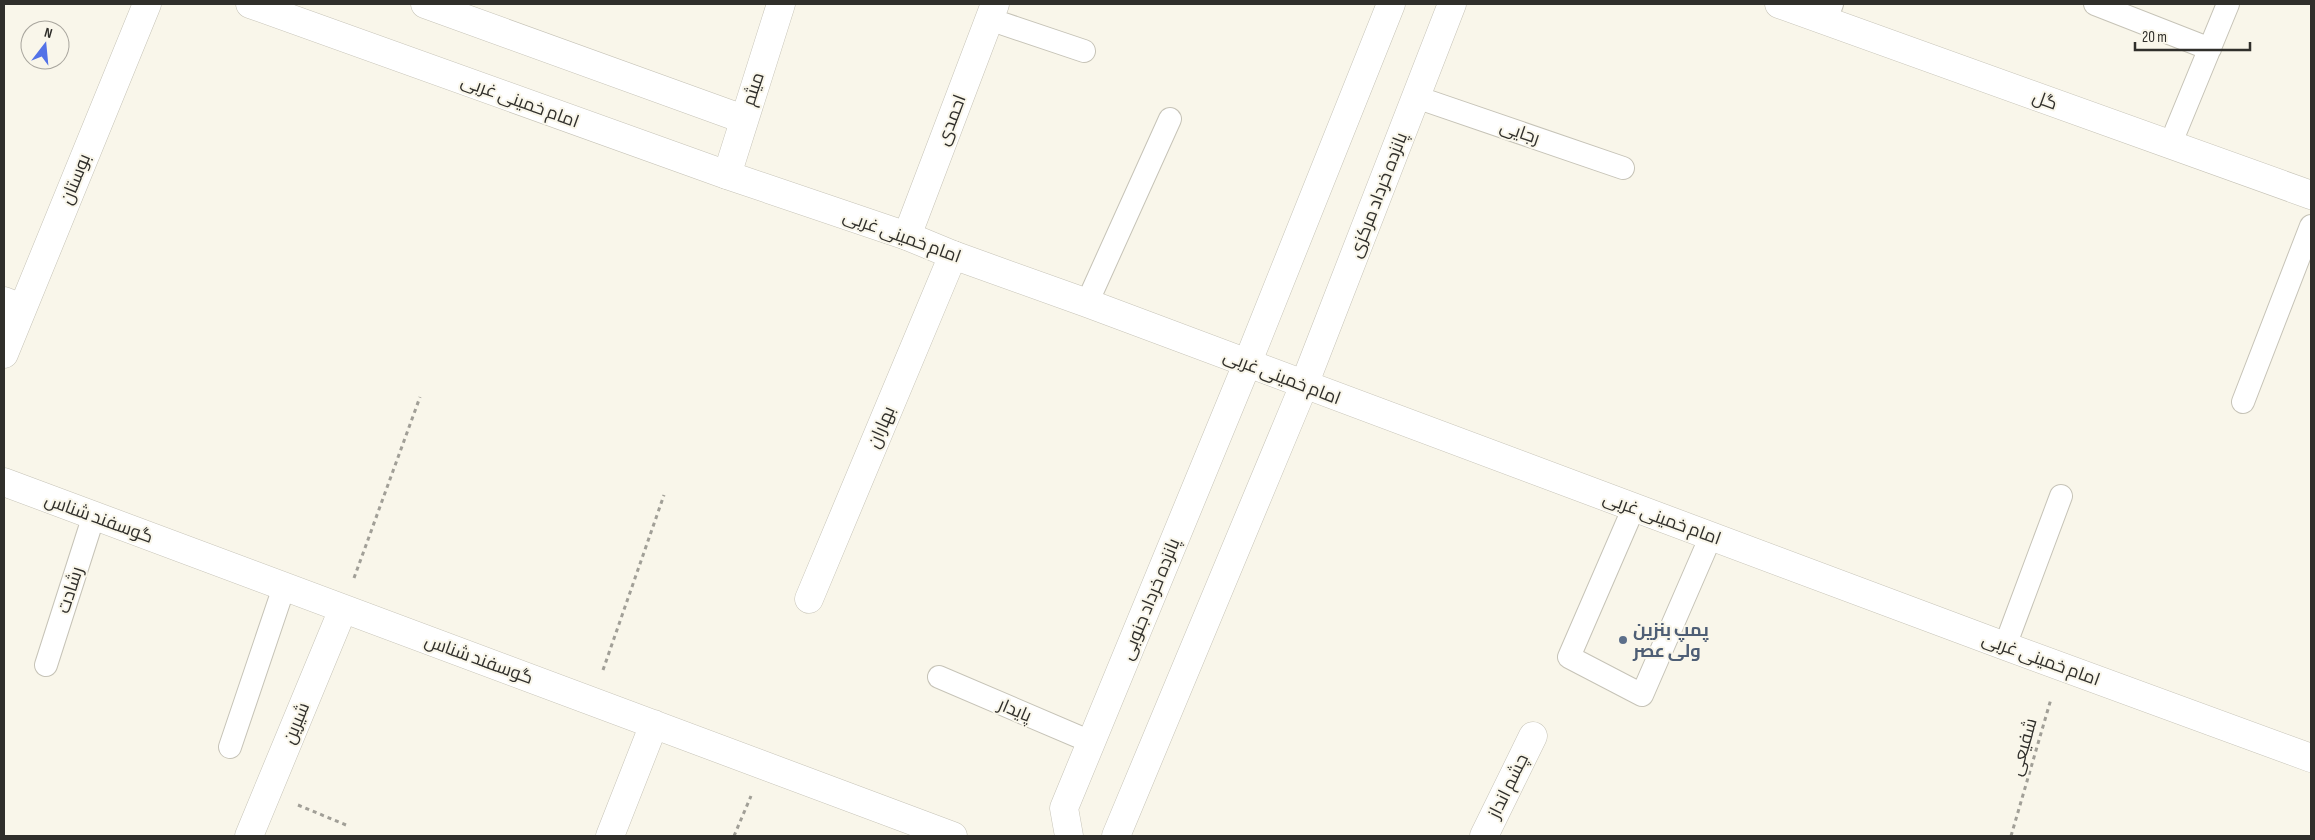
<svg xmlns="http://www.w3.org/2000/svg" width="2315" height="840" font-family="'Sofia Sans Condensed',Cairo,sans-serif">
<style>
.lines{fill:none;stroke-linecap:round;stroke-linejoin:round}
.service-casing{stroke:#c6c3b7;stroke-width:24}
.minor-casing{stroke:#c6c3b7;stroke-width:29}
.tertiary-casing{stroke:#c6c3b7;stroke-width:29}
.secondary-casing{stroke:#c6c3b7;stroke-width:29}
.path{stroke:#a19f97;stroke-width:3;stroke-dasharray:4 4;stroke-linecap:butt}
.service{stroke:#fff;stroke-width:22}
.minor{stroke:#fff;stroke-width:28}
.tertiary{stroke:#fff;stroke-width:28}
.secondary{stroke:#fff;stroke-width:28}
.service-dot{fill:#5c6f8a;stroke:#f9f6ea;stroke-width:2}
.labels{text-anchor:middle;stroke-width:4;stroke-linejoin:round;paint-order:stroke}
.street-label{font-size:18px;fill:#302f2b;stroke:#f9f6ea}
.service-label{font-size:18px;font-weight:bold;fill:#4e5e75;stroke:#f9f6ea;text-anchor:start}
</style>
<rect width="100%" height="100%" fill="#f9f6ea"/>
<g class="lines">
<defs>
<path id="service" d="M2095 4 2210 49
M989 19 1084 51
M1826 20 1832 4
M1416 97 1623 168
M2170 145 2228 4
M1087 303 1170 119
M2243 402 2311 226
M1634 507 1569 657 1642 695 1711 536
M2005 646 2061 496
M46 665 94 515
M939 677 1091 742
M230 747 284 587"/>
<path id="minor" d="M425 4 743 119
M1779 4 2311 195
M727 175 781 4
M907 236 995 4
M4 301 22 308
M4 482 953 836
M809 599 953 255
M249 836 343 609
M610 836 654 724
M1484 836 1533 736"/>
<path id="tertiary" d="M4 354 147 4
M1069 836 1064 808 1247 364 1391 4
M1116 836 1304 385 1452 4"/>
<path id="secondary" d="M250 4 727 175 907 236 953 255 1087 303 2005 646 2311 758"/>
</defs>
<use href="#service" class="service-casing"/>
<use href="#minor" class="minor-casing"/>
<use href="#tertiary" class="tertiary-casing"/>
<use href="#secondary" class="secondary-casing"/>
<path class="path" d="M354 578 420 397
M603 670 664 495
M298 805 346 825
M734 836 751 796
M2011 836 2051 699"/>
<use href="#service" class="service"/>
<use href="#minor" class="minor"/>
<use href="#tertiary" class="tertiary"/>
<use href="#secondary" class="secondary"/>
</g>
<circle class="service-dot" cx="1623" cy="640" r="5"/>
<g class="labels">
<g class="street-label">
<text transform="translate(753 89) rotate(-72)" y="6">میثم</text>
<text transform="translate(2045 100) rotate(20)" y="6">گل</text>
<text transform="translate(520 101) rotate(20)" y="6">امام خمینی غربی</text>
<text transform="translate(951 120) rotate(-69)" y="6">احمدی</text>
<text transform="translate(1520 132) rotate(19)" y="6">رجایی</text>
<text transform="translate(75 179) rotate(-68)" y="6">بوستان</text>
<text transform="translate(1378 195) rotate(-69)" y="6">پانزده خرداد مرکزی</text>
<text transform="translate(902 236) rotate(20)" y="6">امام خمینی غربی</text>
<text transform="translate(1282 377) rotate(21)" y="6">امام خمینی غربی</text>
<text transform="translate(881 427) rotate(-67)" y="6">بهاران</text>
<text transform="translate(99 518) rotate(20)" y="6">گوسفند شناس</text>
<text transform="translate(1662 518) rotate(20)" y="6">امام خمینی غربی</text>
<text transform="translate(70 590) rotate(-72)" y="6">رشادت</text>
<text transform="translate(1150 599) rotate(-68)" y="6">پانزده خرداد جنوبی</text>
<text transform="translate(479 659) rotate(20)" y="6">گوسفند شناس</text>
<text transform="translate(2041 659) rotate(20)" y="6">امام خمینی غربی</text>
<text transform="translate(1015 710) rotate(23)" y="6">پایدار</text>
<text transform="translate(296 723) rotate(-68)" y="6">شیرین</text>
<text transform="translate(2023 747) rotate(-74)" y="6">شفیعی</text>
<text transform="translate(1508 786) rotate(-64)" y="6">چشم انداز</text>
</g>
<g class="service-label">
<text x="1633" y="636">پمپ بنزین<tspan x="1633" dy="21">ولی عصر</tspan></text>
</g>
</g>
<rect width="2315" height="840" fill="none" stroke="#302f2b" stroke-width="10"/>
<g transform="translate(45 45) rotate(16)"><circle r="24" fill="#f9f6ea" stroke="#a9a69e"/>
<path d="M0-4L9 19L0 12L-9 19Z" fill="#5372e7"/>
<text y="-8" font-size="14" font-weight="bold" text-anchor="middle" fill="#302f2b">N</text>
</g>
<path d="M2135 42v8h115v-8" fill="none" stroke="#302f2b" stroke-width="2.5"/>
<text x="2142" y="42" font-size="15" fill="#302f2b" stroke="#f9f6ea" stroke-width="4" paint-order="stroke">20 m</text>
</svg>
